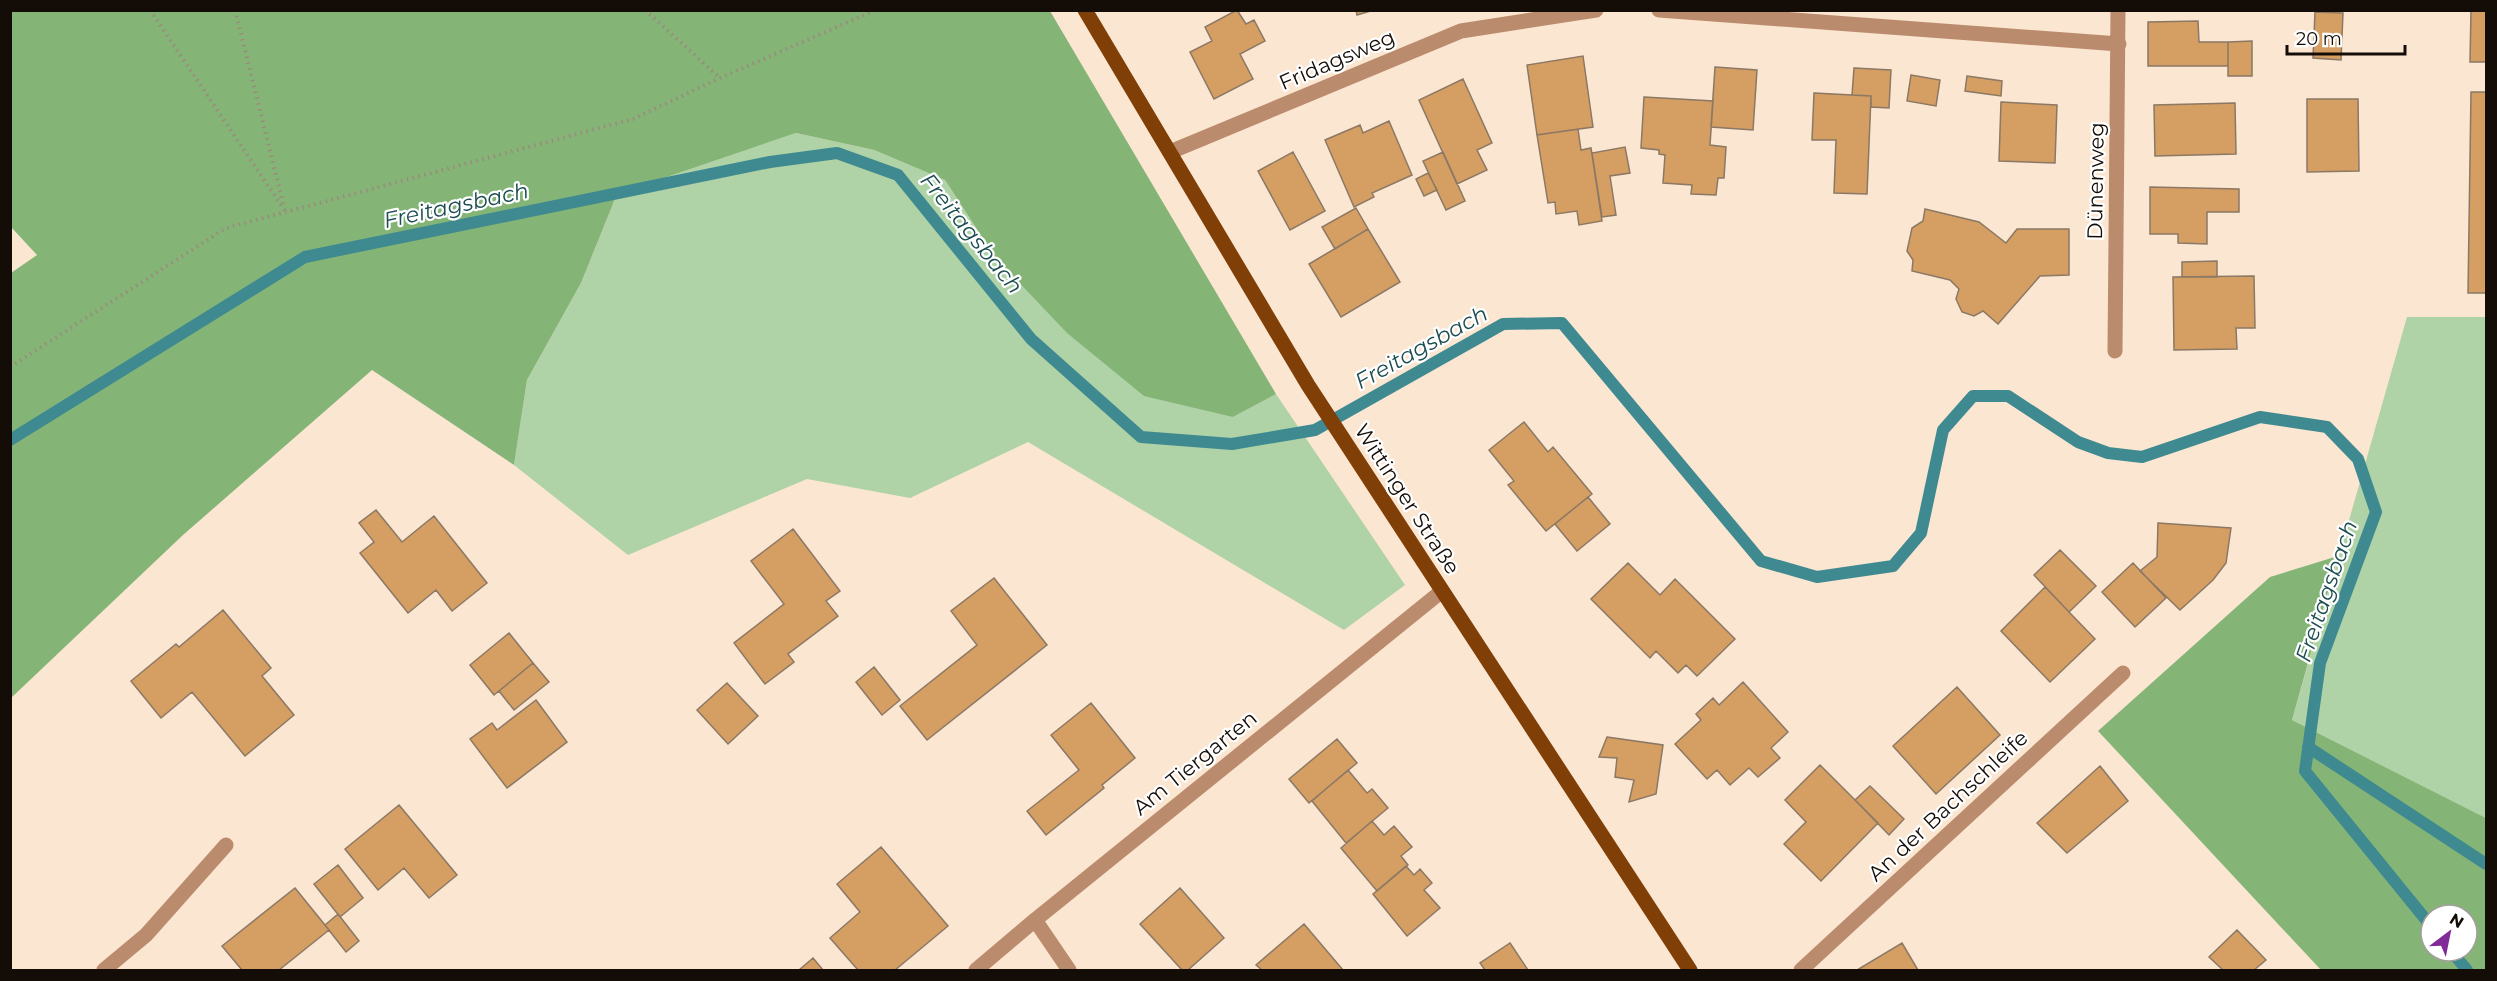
<svg xmlns="http://www.w3.org/2000/svg" width="2497" height="981" font-family="Montserrat,sans-serif">
<style>
.green{fill:#afd3a6}
.forest{fill:#84b577;fill-rule:evenodd}
.lines{fill:none;stroke-linecap:round;stroke-linejoin:round}
.stream{stroke:#3f8a90;stroke-width:12}
.building{fill:#d59e62;stroke:#8b7865;stroke-width:1.5}
.path{stroke:#9a8b7c;stroke-width:4;stroke-dasharray:1.5 4.5;stroke-linecap:butt}
.minor{stroke:#bb8b6d;stroke-width:15}
.major{stroke:#813f08;stroke-width:15}
.labels{text-anchor:middle;stroke-width:4.5;stroke-linejoin:round;paint-order:stroke}
.street-label{font-size:21px;fill:#140d07;stroke:#fff}
.water-label{font-size:22px;font-style:italic;fill:#1c4d51;stroke:#fff}
</style>
<rect width="100%" height="100%" fill="#fbe6d1"/>
<path class="green" d="M796 133 874 150 945 180 995 257 1233 417 1276 394 1405 585 1344 630 1028 442 910 498 807 479 628 555 514 465 527 380 581 283 617 194Z
M2407 317H2486V818L2292 720Z"/>
<path class="forest" d="M11 10 1050 11 1276 394 1233 417 1144 396 1067 333 995 257 945 180 874 150 796 133 617 194 581 283 527 380 514 465 372 370 183 535 11 698V273L37 255 11 227Z
M2338 556 2292 720 2486 818V970H2321L2098 731 2270 577ZM2431 915H2467V951H2431Z"/>
<g class="lines">
<path class="stream" d="M10 440 305 257 770 162 837 153 898 175 1031 339 1141 437 1232 444 1315 430 1503 324 1562 323 1761 561 1817 577 1893 566 1921 533 1943 430 1973 396H2008L2078 442 2108 453 2142 457 2260 417 2327 427 2358 459 2376 512 2320 663 2305 771 2431 926
M2308 747 2486 864
M2451 951 2467 970"/>
</g>
<path class="building" d="M1237 10 1246 24 1254 20 1265 41 1240 54 1253 79 1214 99 1190 52 1212 41 1205 27Z
M1356 10H1374L1357 15Z
M2471 10H2486V62H2470Z
M2315 12 2343 13 2341 60 2313 58Z
M2198 21 2199 42H2228V66H2148V22Z
M2252 41V76H2228V42Z
M1583 56 1593 127 1537 135 1527 65Z
M1715 67 1757 70 1753 130 1711 127Z
M1854 68 1891 70 1889 108 1871 107V96L1852 95Z
M1911 75 1940 80 1936 106 1907 101Z
M1967 76 2002 81 2001 96 1965 91Z
M1463 79 1492 143 1477 150 1487 170 1457 184 1419 100Z
M2471 92H2486V293H2468Z
M1814 93 1871 96 1867 194 1834 193 1836 140H1812Z
M1644 97 1713 101 1710 145 1726 147 1724 178H1718L1716 195 1691 194 1692 185 1663 183 1665 155 1659 154V150L1641 148Z
M2307 99H2358L2359 171 2307 172Z
M2001 102 2057 105 2055 163 1999 161Z
M2235 103 2236 154 2155 156 2154 105Z
M1389 121 1412 175 1372 193 1374 197 1354 207 1325 140 1360 125 1363 133Z
M1578 129 1581 150 1591 148 1602 221 1579 225 1577 211 1556 214 1555 202 1548 203 1537 135Z
M1625 147 1630 173 1610 176 1616 215 1602 217 1592 153Z
M1293 152 1325 211 1290 230 1258 171Z
M1443 152 1465 201 1446 210 1423 161Z
M1428 173 1437 190 1424 196 1416 179Z
M2150 187 2239 189V212H2207V244L2178 243V234H2150Z
M1356 208 1368 229 1335 249 1322 227Z
M1925 209 1979 222 2006 243 2017 229H2069V275L2040 276 1998 324 1983 311 1974 316 1962 312 1956 299 1959 289 1950 280 1912 271 1913 260 1907 251 1912 228 1923 221Z
M1368 229 1400 282 1341 317 1309 264Z
M2217 261V277H2182V262Z
M2254 276 2255 328H2236L2237 349 2174 350 2173 277Z
M1524 422 1548 452 1553 447 1592 494 1546 531 1508 485 1514 481 1489 450Z
M1588 497 1610 524 1577 551 1555 524Z
M376 510 402 542 434 516 487 583 452 611 436 590 408 613 360 553 374 542 359 523Z
M2158 523 2231 528 2226 563 2213 580 2180 610 2140 571 2157 557Z
M793 529 840 591 826 601 838 616 788 654 794 662 765 684 734 643 784 604 751 561Z
M2060 550 2096 586 2069 612 2034 575Z
M1628 563 1660 595 1675 579 1735 639 1697 676 1686 665 1678 673 1656 651 1650 658 1591 599Z
M2133 563 2166 598 2135 627 2102 592Z
M994 578 1047 645 927 740 900 706 977 645 951 611Z
M2045 587 2095 639 2050 682 2001 631Z
M223 610 271 668 262 676 294 715 245 756 192 692 161 718 131 681 176 644 179 647Z
M509 633 533 663 494 695 470 665Z
M533 663 549 682 514 710 499 691Z
M874 667 900 700 882 715 856 682Z
M1743 682 1788 732 1771 748 1780 758 1758 777 1749 768 1730 785 1717 770 1707 779 1675 744 1701 720 1696 714 1713 698 1719 705Z
M727 683 758 716 728 744 697 710Z
M1957 687 2000 735 1936 794 1893 746Z
M536 700 567 742 507 788 470 739 492 723 497 730Z
M1091 703 1135 758 1102 785 1104 788 1046 835 1027 811 1079 770 1051 735Z
M1607 737 1663 745 1656 794 1629 802 1634 780 1615 777 1617 758 1599 757Z
M1337 739 1357 763 1309 803 1289 779Z
M1820 765 1878 823 1821 881 1784 844 1806 822 1785 800Z
M2100 766 2128 801 2067 853 2037 823Z
M1348 770 1367 793 1372 789 1388 808 1346 843 1312 801Z
M1870 786 1904 819 1889 835 1855 800Z
M399 805 457 875 429 898 404 868 378 890 345 849Z
M1372 821 1384 835 1394 826 1412 847 1401 856 1408 865 1377 891 1341 848Z
M881 847 948 926 895 970H858L830 938 860 912 837 884Z
M338 865 363 898 340 917 314 884Z
M1406 866 1414 875 1420 869 1432 883 1424 890 1440 908 1407 936 1373 894Z
M295 888 329 930 279 970H242L222 946Z
M1180 888 1224 938 1188 970H1182L1140 924Z
M338 914 359 941 346 952 325 925Z
M1304 924 1343 970H1262L1256 965Z
M2237 930 2266 960 2254 970H2223L2209 957Z
M1510 943 1528 970H1485L1480 963Z
M1902 943 1918 970H1857Z
M813 958 823 970H799Z"/>
<g class="lines">
<path class="path" d="M150 10 285 211
M235 10 284 207
M645 10 720 78
M10 367 226 228 633 119 720 78 876 10"/>
<path class="minor" d="M1659 10 2119 44
M1170 152 1461 31 1596 10
M2115 351 2118 10
M1035 920 1069 970
M104 970 146 935 226 845
M976 970 1035 920 1442 591
M1801 970 2123 673"/>
<path class="major" d="M1085 10 1308 385 1690 970"/>
</g>
<g class="labels">
<g class="street-label">
<text transform="translate(1337 60) rotate(-23)" y="7">Fridagsweg</text>
<text transform="translate(2096 181) rotate(-89)" y="7">Dünenweg</text>
<text transform="translate(1407 499) rotate(57)" y="7">Wittinger Straße</text>
<text transform="translate(1195 763) rotate(-39)" y="7">Am Tiergarten</text>
<text transform="translate(1948 806) rotate(-43)" y="7">An der Bachschleife</text>
</g>
<g class="water-label">
<text transform="translate(456 205) rotate(-12)" y="8">Freitagsbach</text>
<text transform="translate(972 233) rotate(51)" y="8">Freitagsbach</text>
<text transform="translate(1421 347) rotate(-29)" y="8">Freitagsbach</text>
<text transform="translate(2326 591) rotate(-71)" y="8">Freitagsbach</text>
</g>
</g>
<rect width="2497" height="981" fill="none" stroke="#140d07" stroke-width="24"/>
<g transform="translate(2449 933) rotate(32)"><circle r="28" fill="#ffffff" stroke="#a19e9c" stroke-width="1.5"/>
<path d="M0-4.5L10 22L0 15L-10 22Z" fill="#812b99"/>
<text y="-9" font-size="16" font-weight="bold" text-anchor="middle" fill="#140d07">N</text>
</g>
<path d="M2287 45v9h118v-9" fill="none" stroke="#140d07" stroke-width="3"/>
<text x="2296" y="45" font-size="18" fill="#140d07" stroke="#ffffff" stroke-width="4.5" paint-order="stroke">20 m</text>
</svg>
